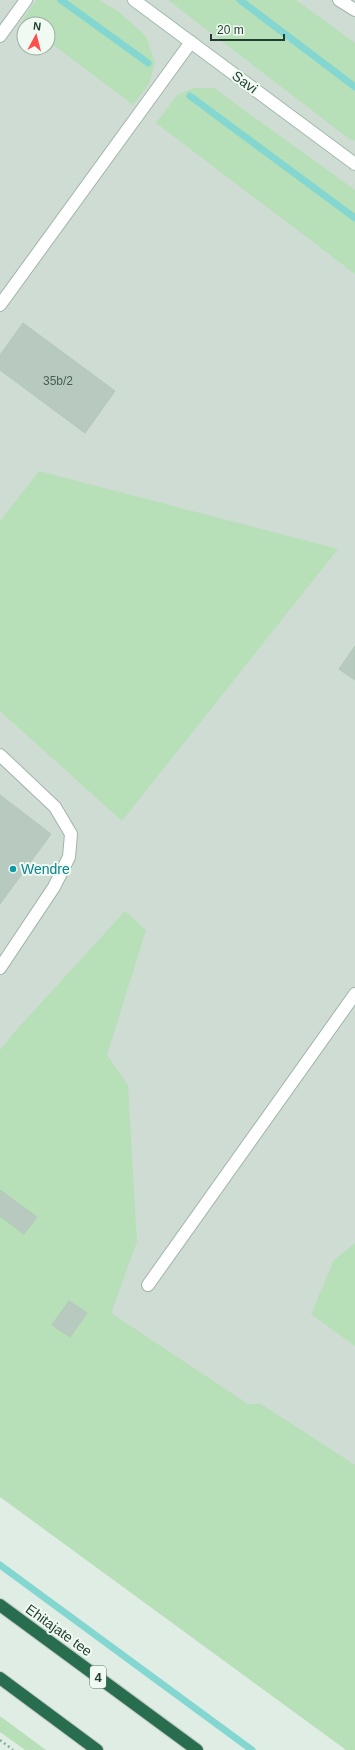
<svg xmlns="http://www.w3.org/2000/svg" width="355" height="1750" font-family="Arial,sans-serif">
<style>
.built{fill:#cedcd3;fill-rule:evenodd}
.green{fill:#b7e0b9}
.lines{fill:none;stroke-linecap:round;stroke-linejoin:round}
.stream{stroke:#83d7d0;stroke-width:7}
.building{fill:#b8cabf;stroke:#b2c7b9}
.lane-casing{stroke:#a2b5aa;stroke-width:14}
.secondary-casing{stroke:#a1bcac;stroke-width:14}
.highway-casing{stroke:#c0c9c5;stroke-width:14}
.path{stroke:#7eb396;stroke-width:2.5;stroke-dasharray:2 3;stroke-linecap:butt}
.lane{stroke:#fff;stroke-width:12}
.secondary{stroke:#fff;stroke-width:12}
.highway{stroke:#296d4f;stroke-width:12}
.culture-dot{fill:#0f9aa8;stroke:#f1f9f3;stroke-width:1.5}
.labels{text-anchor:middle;stroke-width:4;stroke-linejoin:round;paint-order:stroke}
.number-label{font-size:12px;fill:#456153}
.shield{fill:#f1f9f3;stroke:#5e766a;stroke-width:1}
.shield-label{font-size:13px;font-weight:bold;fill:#1f3e2f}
.street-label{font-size:14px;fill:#1f3e2f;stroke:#f1f9f3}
.culture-label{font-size:14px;fill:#0d838f;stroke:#f1f9f3;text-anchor:start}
</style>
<rect width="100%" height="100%" fill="#e0ede4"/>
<path class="built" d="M0 0H355V1636L0 1382ZM24 24H48V48H24Z"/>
<path class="green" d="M36 0H99L119 12 146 36 155 63 149 84 133 105 48 41V24H26L22 21Z
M168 0H296L355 43V141L348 138Z
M193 88H214L355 190V274L156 123 177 95Z
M39 471 338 549 122 821 0 711V521Z
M125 911 146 930 107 1055 128 1085 137 1242 111 1313 248 1404H261L355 1465V1750H346L0 1497V1050L19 1027Z
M355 1243V1346L311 1314 334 1260Z
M0 1716 46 1750H25L0 1732Z"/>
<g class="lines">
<path class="stream" d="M61 0 148 63
M240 0 355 87
M190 96 355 218
M0 1565 252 1750"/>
</g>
<path class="building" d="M23 323 115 391 85 433 0 370V355Z
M355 646V680L339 669Z
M0 795 51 834 0 904Z
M0 1190 37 1217 24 1234 0 1216Z
M69 1301 87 1313 70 1337 52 1325Z"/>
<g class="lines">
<defs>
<path id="lane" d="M339 0 355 10
M0 36 26 0
M0 305 191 42
M0 755 55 807 71 834 69 857 54 887 0 968
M148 1285 355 994"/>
<path id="secondary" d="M134 0 355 164"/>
<path id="highway" d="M0 1605 197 1750
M0 1678 97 1750"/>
</defs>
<use href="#lane" class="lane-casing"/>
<use href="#secondary" class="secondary-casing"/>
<use href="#highway" class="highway-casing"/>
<path class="path" d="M0 1740 13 1750"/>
<use href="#lane" class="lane"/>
<use href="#secondary" class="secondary"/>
<use href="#highway" class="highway"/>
</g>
<circle class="culture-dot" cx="13" cy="869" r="4"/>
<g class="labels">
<g class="number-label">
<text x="58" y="385">35b/2</text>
</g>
<rect class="shield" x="90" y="1666" width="16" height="22" rx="3"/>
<g class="shield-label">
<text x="98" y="1682">4</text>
</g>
<g class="street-label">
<text transform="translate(245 82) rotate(37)" y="5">Savi</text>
<text transform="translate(59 1630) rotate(36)" y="5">Ehitajate tee</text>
</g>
<g class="culture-label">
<text x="21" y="874">Wendre</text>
</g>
</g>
<g transform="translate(36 36) rotate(7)"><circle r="19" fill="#f1f9f3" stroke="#9daea5"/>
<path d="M0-3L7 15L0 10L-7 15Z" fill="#fe4f4d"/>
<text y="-6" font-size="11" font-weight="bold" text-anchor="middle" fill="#1f3e2f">N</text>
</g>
<path d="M211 34v6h73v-6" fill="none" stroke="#1f3e2f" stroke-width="2"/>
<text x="217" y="34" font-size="12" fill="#1f3e2f" stroke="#f1f9f3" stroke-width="3" paint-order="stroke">20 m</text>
</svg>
